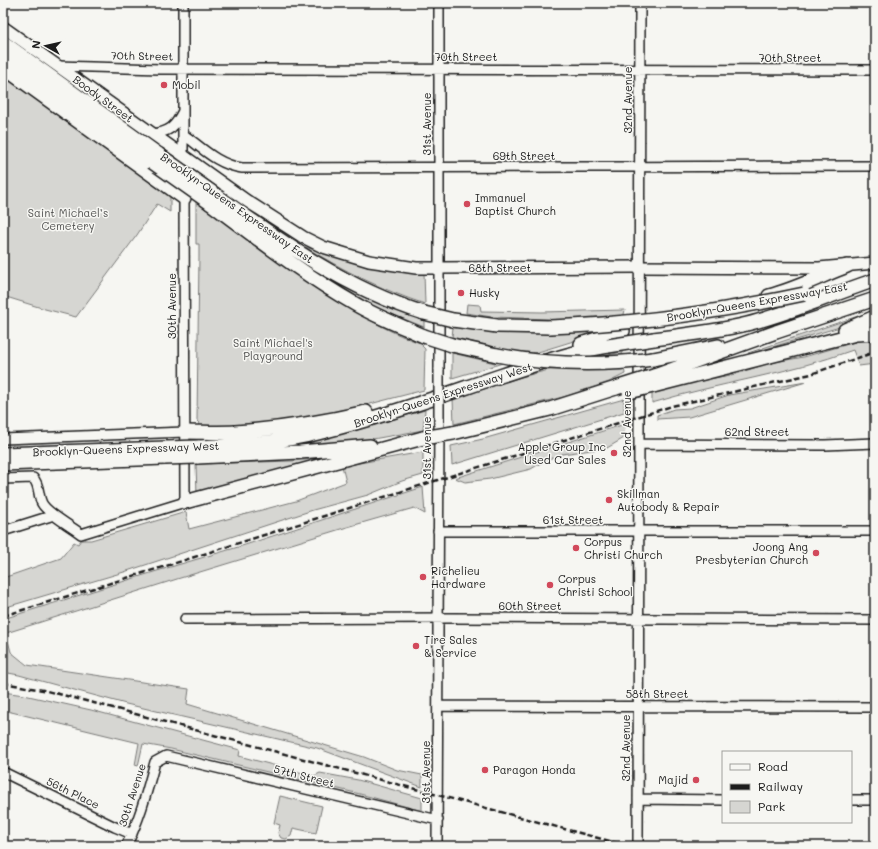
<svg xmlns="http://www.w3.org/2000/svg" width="878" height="849" font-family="Mali,sans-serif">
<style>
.green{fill:#d6d6d2;stroke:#797977}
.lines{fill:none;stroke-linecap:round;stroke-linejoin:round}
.minor-casing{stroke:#1c1c1c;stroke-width:12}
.major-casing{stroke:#1c1c1c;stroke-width:14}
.highway-casing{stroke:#1c1c1c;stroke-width:16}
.minor{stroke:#f6f6f2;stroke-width:9}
.major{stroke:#f6f6f2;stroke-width:11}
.highway{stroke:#f6f6f2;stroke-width:13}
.rail{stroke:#1c1c1c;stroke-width:2.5;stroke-dasharray:6 3;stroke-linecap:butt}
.minor-bridge-casing{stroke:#1c1c1c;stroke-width:12;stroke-linecap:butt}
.highway-bridge-casing{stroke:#1c1c1c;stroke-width:16;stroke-linecap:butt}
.minor-bridge{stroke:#f6f6f2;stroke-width:9}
.highway-bridge{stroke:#f6f6f2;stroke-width:13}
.poi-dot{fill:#d1495b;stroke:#f6f6f2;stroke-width:1.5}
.labels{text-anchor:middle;stroke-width:3;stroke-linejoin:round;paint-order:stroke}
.street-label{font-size:11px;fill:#1c1c1c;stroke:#f6f6f2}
.poi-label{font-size:11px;fill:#1c1c1c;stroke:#f6f6f2;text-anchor:start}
.park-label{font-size:11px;fill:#545453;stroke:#f6f6f2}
</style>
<rect width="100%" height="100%" fill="#f6f6f2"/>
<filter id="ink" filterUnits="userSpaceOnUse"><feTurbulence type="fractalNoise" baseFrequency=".025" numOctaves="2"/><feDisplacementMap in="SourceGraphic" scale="8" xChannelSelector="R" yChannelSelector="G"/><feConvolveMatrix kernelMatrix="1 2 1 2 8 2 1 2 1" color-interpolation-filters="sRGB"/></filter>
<g filter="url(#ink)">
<path class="green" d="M3 75 169 193 170 197V212L157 204 137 235 76 317 45 309 3 296Z
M196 202C252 240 304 284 363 316 382 327 403 338 424 344L422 346 425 349 424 390 320 417 238 429 197 428 199 423 197 421 199 256V244H196Z
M305 247 372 267 404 272 424 273 425 304C382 290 343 270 305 247Z
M326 278C358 294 390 309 424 320V327L379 309Z
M467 304 480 305 481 311 542 312 625 310 621 327C564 343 509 362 452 378V353L495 363 499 348 452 337 453 327 501 333H550V319L492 317 466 313Z
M873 311 860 321 749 354 748 353Z
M865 339 875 340V364L859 366 853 350C788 374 718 383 652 403V392L683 384 736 374 769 363 804 357Z
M622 352 625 374 609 382 563 397 454 424 453 399 521 377 608 355Z
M806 382 689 417 657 419V415L674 409 690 408 729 395Z
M624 399V412L452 465 451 446 483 439Z
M425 410 423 430 373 439 307 445V442L353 431Z
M625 424 624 438 607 448 562 454 546 460 531 469 490 479 465 482 455 478Z
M423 452V475L402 481 368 495 313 510 124 572 3 608V578L61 558 74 542 78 544 81 540H91L186 512 189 529 296 501 346 482 342 466Z
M339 457 197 495 196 464 292 461Z
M423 487 425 514 414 508 344 528 177 579 6 633 11 652 27 665 189 689 187 704 364 757 397 770 422 775V787L317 748 126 704 19 675 3 672V619L157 571 245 545Z
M3 692 24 695 91 710 240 750 239 756 314 776 320 773 358 780 422 798V811L360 794 171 749 143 744 138 766 135 765 139 743 3 710Z
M280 796 322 806 316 833 293 828 291 836 286 839 281 838 278 833 280 825 274 823Z"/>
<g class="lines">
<defs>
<path id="minor" d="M183 3V161
M57 66 160 69 875 70
M152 134C170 132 175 127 183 111
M183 134C202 148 218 165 242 168L875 166
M439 370V3
M3 439 185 432
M639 444 825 445 875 443
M3 479 33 478C41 486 37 497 43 505 49 514 72 527 81 534L185 502 184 192
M3 531 54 515
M438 531H875
M185 619 449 618 875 620
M438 706 875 707
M3 772 115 827 132 834
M638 799 723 800
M851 800H875
M126 846C140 819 147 791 155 762L166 756 438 820
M437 846 439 422
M638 846 640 3"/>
<path id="major" d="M3 27 247 201 303 237 323 247 369 261 416 268H439L639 267 819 268 875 263"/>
<path id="highway" d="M3 42 158 154
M3 55 152 162
M3 67 184 198
M216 195C281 242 347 289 424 313
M210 203C257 238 304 275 355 304 377 317 401 326 424 336
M769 296C796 289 821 276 847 266
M453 320 497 326 550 327
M845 330 875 317
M654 339C685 335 717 331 747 324 791 313 833 294 875 280
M581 344 623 331
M452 345 497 355
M653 359 718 346
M654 376 776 332 875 299
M653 386 856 334 875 333
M185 432C202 432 218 433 235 432 279 429 323 422 366 412
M453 433 550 409 616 388
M198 447C238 445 279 443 318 433 380 418 440 396 500 376 536 364 572 352 608 346
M3 454 166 448
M197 457 300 452 370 446
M3 464 165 458
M185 502 423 438"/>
</defs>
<use href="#minor" class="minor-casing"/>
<use href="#major" class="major-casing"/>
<use href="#highway" class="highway-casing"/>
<use href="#minor" class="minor"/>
<use href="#major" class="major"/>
<use href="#highway" class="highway"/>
<path class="rail" d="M3 616 166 566 672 406 811 374 875 352
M3 683 43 690 113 708 628 846"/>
<defs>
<path id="minor-bridge" d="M439 422V370"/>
<path id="highway-bridge" d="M158 154 216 195
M152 162 210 203
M424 313 453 320
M550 327C636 324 720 312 804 294
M424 336 452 345
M608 346 654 339
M497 355C549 365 601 366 653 359
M616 388 654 376
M629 392 653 386
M423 438 453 433
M166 448 198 447
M165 458 197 457"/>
</defs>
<use href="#minor-bridge" class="minor-bridge-casing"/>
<use href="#highway-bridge" class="highway-bridge-casing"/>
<use href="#minor-bridge" class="minor-bridge"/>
<use href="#highway-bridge" class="highway-bridge"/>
</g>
</g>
<g class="poi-dot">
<circle cx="164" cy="85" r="4"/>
<circle cx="467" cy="204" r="4"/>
<circle cx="461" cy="293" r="4"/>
<circle cx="614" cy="453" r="4"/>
<circle cx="609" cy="500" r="4"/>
<circle cx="576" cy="548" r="4"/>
<circle cx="816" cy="553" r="4"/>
<circle cx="423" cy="577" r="4"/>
<circle cx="550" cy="585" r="4"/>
<circle cx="416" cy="646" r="4"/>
<circle cx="485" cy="770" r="4"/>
<circle cx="696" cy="780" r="4"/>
</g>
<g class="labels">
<g class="street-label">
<text transform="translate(142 56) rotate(1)" y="4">70th Street</text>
<text x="466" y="61">70th Street</text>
<text x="790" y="62">70th Street</text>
<text transform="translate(103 99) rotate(36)" y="4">Boody Street</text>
<text transform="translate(628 100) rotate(-90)" y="4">32nd Avenue</text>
<text transform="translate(427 124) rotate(-90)" y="4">31st Avenue</text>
<text x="524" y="160">69th Street</text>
<text transform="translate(237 208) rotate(35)" y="4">Brooklyn-Queens Expressway East</text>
<text x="500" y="272">68th Street</text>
<text transform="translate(757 302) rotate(-10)" y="4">Brooklyn-Queens Expressway East</text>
<text transform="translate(172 306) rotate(-90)" y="4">30th Avenue</text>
<text transform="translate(443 395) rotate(-18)" y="4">Brooklyn-Queens Expressway West</text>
<text transform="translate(627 424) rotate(-90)" y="4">32nd Avenue</text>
<text x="757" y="436">62nd Street</text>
<text transform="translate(427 448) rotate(-90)" y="4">31st Avenue</text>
<text transform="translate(126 449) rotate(-2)" y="4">Brooklyn-Queens Expressway West</text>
<text x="573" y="524">61st Street</text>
<text x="530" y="610">60th Street</text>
<text x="657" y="698">58th Street</text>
<text transform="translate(626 748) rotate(-90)" y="4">32nd Avenue</text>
<text transform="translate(426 772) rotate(-90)" y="4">31st Avenue</text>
<text transform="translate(304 776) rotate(14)" y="4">57th Street</text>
<text transform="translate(73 793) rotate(26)" y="4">56th Place</text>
<text transform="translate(132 795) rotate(-72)" y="4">30th Avenue</text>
</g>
<g class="poi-label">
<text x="172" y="89">Mobil</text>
<text x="475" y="202">Immanuel<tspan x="475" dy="13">Baptist Church</tspan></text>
<text x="469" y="297">Husky</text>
<text x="606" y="451" text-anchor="end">Apple Group Inc<tspan x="606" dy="13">Used Car Sales</tspan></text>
<text x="617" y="498">Skillman<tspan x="617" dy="13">Autobody &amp; Repair</tspan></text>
<text x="584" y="546">Corpus<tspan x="584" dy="13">Christi Church</tspan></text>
<text x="808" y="551" text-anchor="end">Joong Ang<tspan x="808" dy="13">Presbyterian Church</tspan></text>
<text x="431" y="575">Richelieu<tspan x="431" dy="13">Hardware</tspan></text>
<text x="558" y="583">Corpus<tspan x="558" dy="13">Christi School</tspan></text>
<text x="424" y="644">Tire Sales<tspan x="424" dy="13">&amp; Service</tspan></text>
<text x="493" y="774">Paragon Honda</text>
<text x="688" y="784" text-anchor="end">Majid</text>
</g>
<g class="park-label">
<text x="68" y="217">Saint Michael’s<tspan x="68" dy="13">Cemetery</tspan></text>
<text x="273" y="347">Saint Michael's<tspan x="273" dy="13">Playground</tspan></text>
</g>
</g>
<rect width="878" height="849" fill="none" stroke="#f6f6f2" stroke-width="16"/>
<rect x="8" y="8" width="862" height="833" fill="none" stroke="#1c1c1c" stroke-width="1.5" filter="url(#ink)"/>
<rect x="722" y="751" width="130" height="72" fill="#f6f6f2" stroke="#9f9f9c"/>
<rect x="730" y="764" width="20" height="6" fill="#f6f6f2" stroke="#9f9f9c"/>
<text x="758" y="771" font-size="12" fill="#1c1c1c">Road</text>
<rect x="730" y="784" width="20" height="6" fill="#1c1c1c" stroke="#9f9f9c"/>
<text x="758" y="791" font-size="12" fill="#1c1c1c">Railway</text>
<rect x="730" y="801" width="20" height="12" fill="#d6d6d2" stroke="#9f9f9c"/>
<text x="758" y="811" font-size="12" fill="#1c1c1c">Park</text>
<g transform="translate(46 46) rotate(278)" stroke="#f6f6f2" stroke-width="3" paint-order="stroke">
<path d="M0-3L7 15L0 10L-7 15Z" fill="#1c1c1c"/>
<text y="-6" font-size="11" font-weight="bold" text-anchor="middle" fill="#1c1c1c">N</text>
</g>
</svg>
